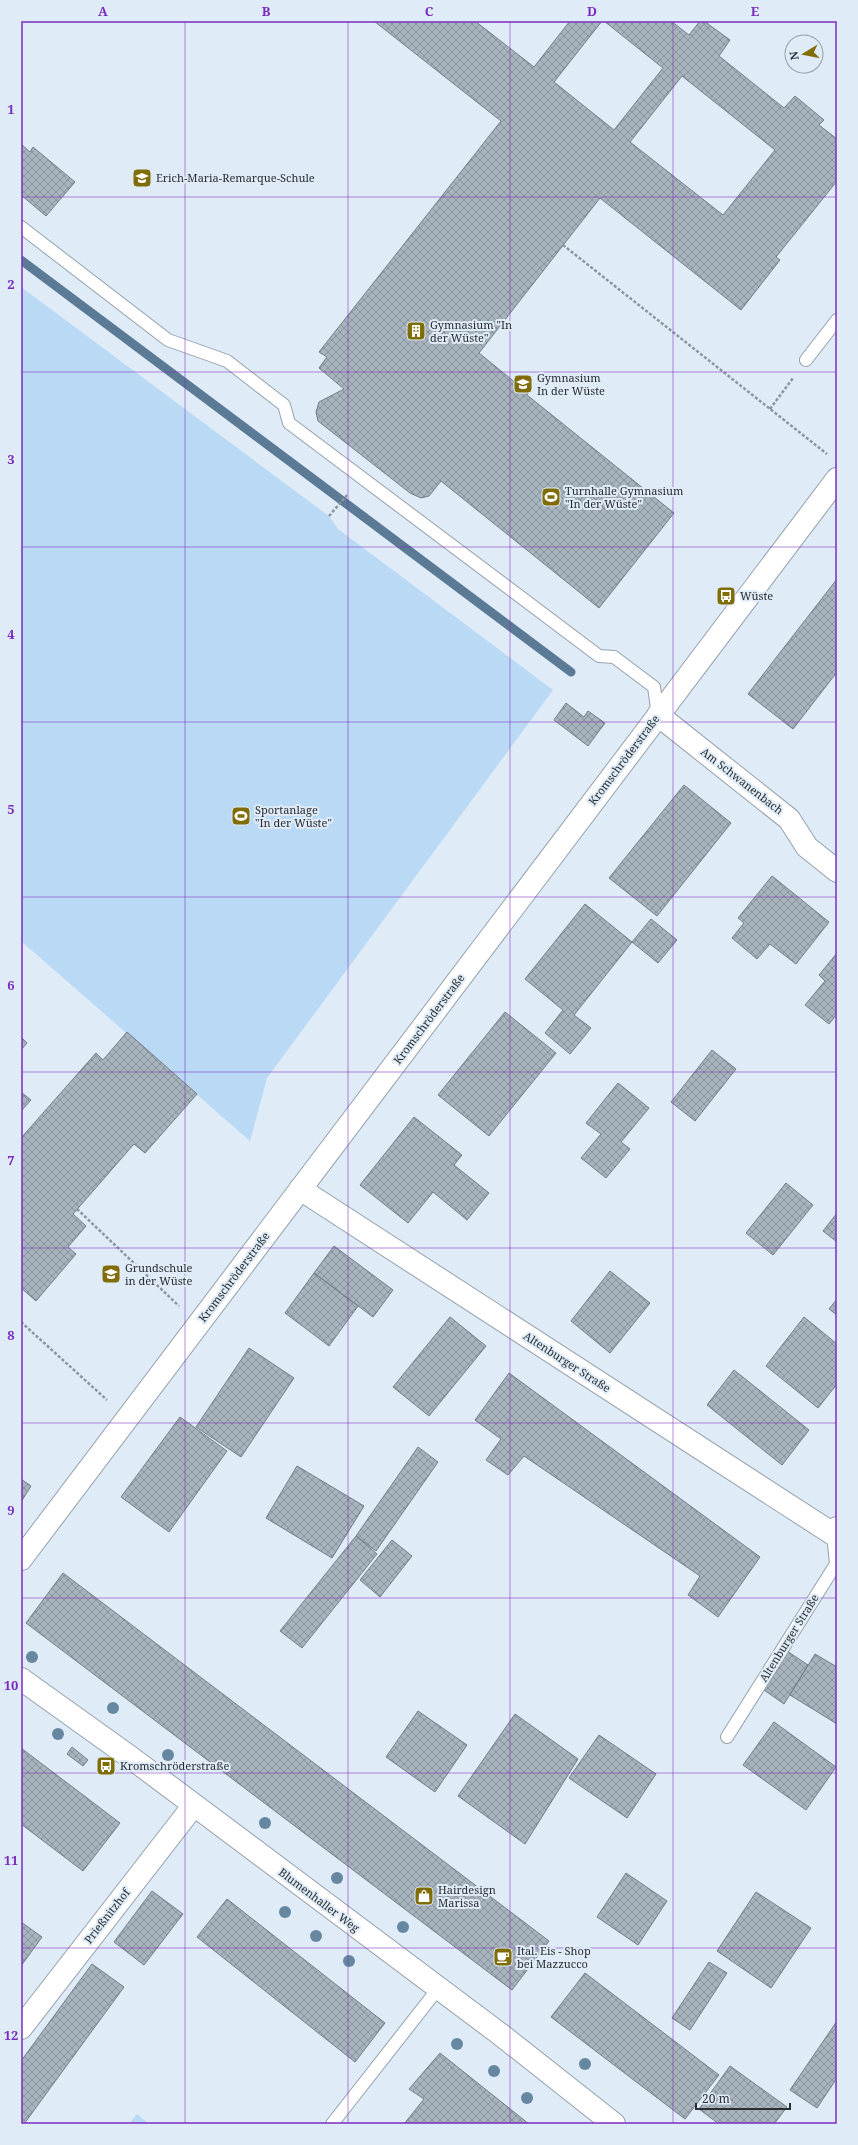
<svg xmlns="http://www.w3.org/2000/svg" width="858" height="2145" font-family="'Noto Serif',serif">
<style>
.pitch{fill:#bad9f5}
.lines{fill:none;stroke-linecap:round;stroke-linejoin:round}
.stream{stroke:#5b7a95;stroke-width:9}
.building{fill:url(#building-cross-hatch);stroke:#727d87;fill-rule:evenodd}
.service-casing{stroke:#95a1ab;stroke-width:14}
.minor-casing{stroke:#95a1ab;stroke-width:24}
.path{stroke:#8c959d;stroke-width:2.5;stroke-dasharray:3 2;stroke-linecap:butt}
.service{stroke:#fff;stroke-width:12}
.minor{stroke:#fff;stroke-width:22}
.tree{fill:#6587a0}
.grid{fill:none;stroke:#7b2cbf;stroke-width:1;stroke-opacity:0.55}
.labels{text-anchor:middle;stroke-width:4;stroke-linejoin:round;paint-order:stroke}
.poi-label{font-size:11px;fill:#292e32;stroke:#dfebf6;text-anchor:start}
.street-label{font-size:11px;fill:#292e32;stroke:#dfebf6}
.neatline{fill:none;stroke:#7b2cbf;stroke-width:1.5}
.grid-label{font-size:13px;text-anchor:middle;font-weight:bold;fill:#7b2cbf}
</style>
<defs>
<pattern id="building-cross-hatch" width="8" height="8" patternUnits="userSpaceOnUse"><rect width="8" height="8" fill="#a7b3bd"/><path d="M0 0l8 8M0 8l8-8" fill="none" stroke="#88929a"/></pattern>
</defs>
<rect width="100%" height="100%" fill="#dfebf6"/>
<path class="pitch" d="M21 287 318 508 329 516 338 529 553 690 267 1078 250 1141 21 941Z
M137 2114 149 2124H129Z"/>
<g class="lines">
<path class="stream" d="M21 260 571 672"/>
</g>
<path class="building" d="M374 21H475L534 67 570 21H602L554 82 614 130 663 68 604 21H671L689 35 700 21H704L730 40 719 56 784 108 795 96 824 120 819 125 837 139V181L776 257 780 260 741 310 600 198 479 353 528 393 527 395 674 513 599 608 441 481 429 496 421 498 410 493 318 421 316 412 319 402 344 389 319 368 327 357 319 352 501 121ZM682 76 775 150 723 215 630 142Z
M21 144 30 152 33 147 75 182 46 216 21 195Z
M837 579V672L793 729 748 694Z
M566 703 584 717 588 711 605 723 588 746 554 720Z
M684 785 731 823 657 916 609 878Z
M772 876 829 922 796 964 770 944 757 959 732 938 744 923 738 918Z
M585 904 632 942 574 1015 591 1028 570 1054 545 1033 563 1010 525 979Z
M651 919 677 940 658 963 632 942Z
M837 953V1014L829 1024 805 1005 825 981 819 975Z
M505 1012 556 1053 489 1136 438 1095Z
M127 1032 197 1094 145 1153 134 1144 73 1214 86 1226 68 1247 76 1254 36 1301 21 1288V1138L96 1053 103 1060Z
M21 1037 27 1043 21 1050Z
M712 1050 736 1069 695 1121 671 1102Z
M618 1083 649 1108 621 1142 630 1149 606 1178 581 1158 601 1134 586 1123Z
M21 1092 31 1100 21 1111Z
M414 1117 462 1155 454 1165 489 1193 467 1220 433 1192 408 1223 360 1185Z
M786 1183 813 1205 773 1255 746 1233Z
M837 1213V1242L823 1231Z
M334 1246 393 1290 373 1317 314 1273Z
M610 1271 650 1303 610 1353 571 1321Z
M314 1273 358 1306 329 1346 285 1313Z
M837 1299V1315L829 1309Z
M450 1317 486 1346 429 1416 393 1387Z
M804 1317 837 1344V1384L818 1408 766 1366Z
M249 1348 294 1378 241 1457 196 1427Z
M734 1370 809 1430 782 1465 707 1405Z
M509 1373 760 1557 718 1617 688 1595 700 1576 524 1456 508 1475 486 1460 501 1439 475 1420Z
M180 1417 227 1451 169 1532 121 1497Z
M418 1447 438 1462 376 1551 356 1536Z
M297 1466 364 1506 332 1558 266 1518Z
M21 1479 31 1486 21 1502Z
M356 1536 377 1554 302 1648 280 1631Z
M392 1540 412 1556 380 1597 360 1580Z
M63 1573 549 1941 512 1990 26 1623Z
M787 1651 808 1665 784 1704 764 1690Z
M815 1654 837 1667V1724L790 1695Z
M418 1711 467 1745 435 1792 386 1757Z
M515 1714 578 1759 525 1844 458 1796Z
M774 1722 836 1767 806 1810 743 1765Z
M599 1735 656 1774 627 1818 569 1778Z
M72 1747 88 1760 83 1766 67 1754Z
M21 1748 120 1823 83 1871 21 1824Z
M626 1873 667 1901 638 1945 597 1917Z
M152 1891 183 1914 144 1965 114 1942Z
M756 1892 811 1928 771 1988 717 1951Z
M227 1899 385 2023 355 2062 197 1937Z
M21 1922 42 1937 21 1966Z
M709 1962 727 1973 690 2030 672 2018Z
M92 1964 124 1987 24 2124H21V2061Z
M585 1973 719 2075 685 2119 551 2017Z
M837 2021V2078L817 2108 790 2090Z
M440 2053 529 2124H404L424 2099 409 2089Z
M730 2066 787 2107 774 2124H719L699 2109Z"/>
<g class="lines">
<defs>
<path id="service" d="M21 227 168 340 227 361 284 405 289 423 599 656 614 657 654 687 658 715
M806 360 837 320
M727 1737 836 1564 833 1534
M332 2124 437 1990"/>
<path id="minor" d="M658 715 789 819 807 847 837 871
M300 1189 833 1534 837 1528
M21 1559 837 479
M21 1679 130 1757 500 2034 614 2124
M21 2028 194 1805"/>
</defs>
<use href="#service" class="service-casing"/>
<use href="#minor" class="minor-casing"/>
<path class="path" d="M563 245 827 454
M770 409 793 378
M329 516 347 495
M77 1209 179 1306
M21 1322 107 1400"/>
<use href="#service" class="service"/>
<use href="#minor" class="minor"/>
</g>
<g class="tree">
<circle cx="32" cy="1657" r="6"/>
<circle cx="113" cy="1708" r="6"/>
<circle cx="58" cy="1734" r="6"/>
<circle cx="168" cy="1755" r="6"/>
<circle cx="265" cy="1823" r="6"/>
<circle cx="337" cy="1878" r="6"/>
<circle cx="285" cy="1912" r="6"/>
<circle cx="403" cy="1927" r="6"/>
<circle cx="316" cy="1936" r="6"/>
<circle cx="349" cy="1961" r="6"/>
<circle cx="457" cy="2044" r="6"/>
<circle cx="585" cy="2064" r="6"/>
<circle cx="494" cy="2071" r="6"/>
<circle cx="527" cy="2098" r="6"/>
</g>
<path class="grid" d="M185 21V2124M348 21V2124M510 21V2124M673 21V2124M21 197H837M21 372H837M21 547H837M21 722H837M21 897H837M21 1072H837M21 1248H837M21 1423H837M21 1598H837M21 1773H837M21 1948H837"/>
<defs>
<symbol id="school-square" viewBox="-11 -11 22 22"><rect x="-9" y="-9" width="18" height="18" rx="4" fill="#806d08" stroke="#dfebf6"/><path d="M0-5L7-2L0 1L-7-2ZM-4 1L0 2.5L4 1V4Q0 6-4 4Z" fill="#fff"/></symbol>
<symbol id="building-square" viewBox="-11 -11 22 22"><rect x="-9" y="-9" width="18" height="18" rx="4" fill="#806d08" stroke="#dfebf6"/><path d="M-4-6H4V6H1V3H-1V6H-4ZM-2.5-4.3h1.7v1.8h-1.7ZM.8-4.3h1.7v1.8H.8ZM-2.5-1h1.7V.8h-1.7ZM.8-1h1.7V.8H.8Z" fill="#fff"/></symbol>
<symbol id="stadium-square" viewBox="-11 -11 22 22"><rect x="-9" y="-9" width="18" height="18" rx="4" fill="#806d08" stroke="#dfebf6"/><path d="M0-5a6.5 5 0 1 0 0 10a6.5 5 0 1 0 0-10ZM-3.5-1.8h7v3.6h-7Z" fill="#fff"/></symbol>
<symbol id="bus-square" viewBox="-11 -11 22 22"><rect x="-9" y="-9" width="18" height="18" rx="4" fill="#806d08" stroke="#dfebf6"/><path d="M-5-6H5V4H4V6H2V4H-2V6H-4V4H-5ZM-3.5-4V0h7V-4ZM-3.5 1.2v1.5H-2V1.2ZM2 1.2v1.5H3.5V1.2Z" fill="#fff"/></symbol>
<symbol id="shop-square" viewBox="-11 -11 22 22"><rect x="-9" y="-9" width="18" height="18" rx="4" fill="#806d08" stroke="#dfebf6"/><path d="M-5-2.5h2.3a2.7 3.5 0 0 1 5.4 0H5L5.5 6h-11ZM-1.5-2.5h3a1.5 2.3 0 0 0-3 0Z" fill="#fff"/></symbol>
<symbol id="cafe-square" viewBox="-11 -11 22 22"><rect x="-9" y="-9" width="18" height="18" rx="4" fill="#806d08" stroke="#dfebf6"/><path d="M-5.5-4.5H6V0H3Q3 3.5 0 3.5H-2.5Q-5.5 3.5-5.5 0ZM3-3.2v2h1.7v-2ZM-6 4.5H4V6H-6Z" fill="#fff"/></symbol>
</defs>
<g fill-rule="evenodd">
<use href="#school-square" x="131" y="167" width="22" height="22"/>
<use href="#building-square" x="405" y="320" width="22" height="22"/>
<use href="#school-square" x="512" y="373" width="22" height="22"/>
<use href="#stadium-square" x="540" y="486" width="22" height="22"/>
<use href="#bus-square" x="715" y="585" width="22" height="22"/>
<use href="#stadium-square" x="230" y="805" width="22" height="22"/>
<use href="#school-square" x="100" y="1263" width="22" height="22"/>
<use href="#bus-square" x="95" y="1755" width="22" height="22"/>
<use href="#shop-square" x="413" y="1885" width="22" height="22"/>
<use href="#cafe-square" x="492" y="1946" width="22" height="22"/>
</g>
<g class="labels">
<g class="poi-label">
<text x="156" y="182">Erich-Maria-Remarque-Schule</text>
<text x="430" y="329">Gymnasium "In<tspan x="430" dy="13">der Wüste"</tspan></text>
<text x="537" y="382">Gymnasium<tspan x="537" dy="13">In der Wüste</tspan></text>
<text x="565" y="495">Turnhalle Gymnasium<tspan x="565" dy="13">"In der Wüste"</tspan></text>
<text x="740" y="600">Wüste</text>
<text x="255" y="814">Sportanlage<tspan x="255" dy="13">"In der Wüste"</tspan></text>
<text x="125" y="1272">Grundschule<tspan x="125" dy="13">in der Wüste</tspan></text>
<text x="120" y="1770">Kromschröderstraße</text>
<text x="438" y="1894">Hairdesign<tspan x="438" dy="13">Marissa</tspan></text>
<text x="517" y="1955">Ital. Eis - Shop<tspan x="517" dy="13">bei Mazzucco</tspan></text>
</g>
<g class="street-label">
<text transform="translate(624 760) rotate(-53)" y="4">Kromschröderstraße</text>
<text transform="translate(742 781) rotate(38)" y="4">Am Schwanenbach</text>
<text transform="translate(429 1019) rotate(-53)" y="4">Kromschröderstraße</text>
<text transform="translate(234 1277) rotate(-53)" y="4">Kromschröderstraße</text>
<text transform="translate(567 1362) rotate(33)" y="4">Altenburger Straße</text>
<text transform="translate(789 1638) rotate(-58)" y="4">Altenburger Straße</text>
<text transform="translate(319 1900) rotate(37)" y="4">Blumenhaller Weg</text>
<text transform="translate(107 1916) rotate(-52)" y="4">Prießnitzhof</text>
</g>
</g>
<rect width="858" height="2145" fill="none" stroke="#dfebf6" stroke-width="44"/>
<g transform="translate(804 54) rotate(260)"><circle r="19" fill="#dfebf6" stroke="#969fa8"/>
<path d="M0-3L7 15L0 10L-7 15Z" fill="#806d08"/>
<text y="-6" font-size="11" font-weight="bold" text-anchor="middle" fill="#292e32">N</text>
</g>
<path d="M696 2103v6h94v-6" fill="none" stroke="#292e32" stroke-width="2"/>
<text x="702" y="2103" font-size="12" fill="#292e32" stroke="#dfebf6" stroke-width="3" paint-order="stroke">20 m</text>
<rect x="22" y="22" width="814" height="2101" class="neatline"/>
<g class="grid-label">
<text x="103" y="16">A</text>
<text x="266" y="16">B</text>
<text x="429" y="16">C</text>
<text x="592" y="16">D</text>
<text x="755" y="16">E</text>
<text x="11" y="114">1</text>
<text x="11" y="289">2</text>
<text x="11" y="464">3</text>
<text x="11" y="639">4</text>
<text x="11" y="814">5</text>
<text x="11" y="990">6</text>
<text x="11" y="1165">7</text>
<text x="11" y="1340">8</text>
<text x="11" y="1515">9</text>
<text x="11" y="1690">10</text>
<text x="11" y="1865">11</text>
<text x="11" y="2040">12</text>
</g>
</svg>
